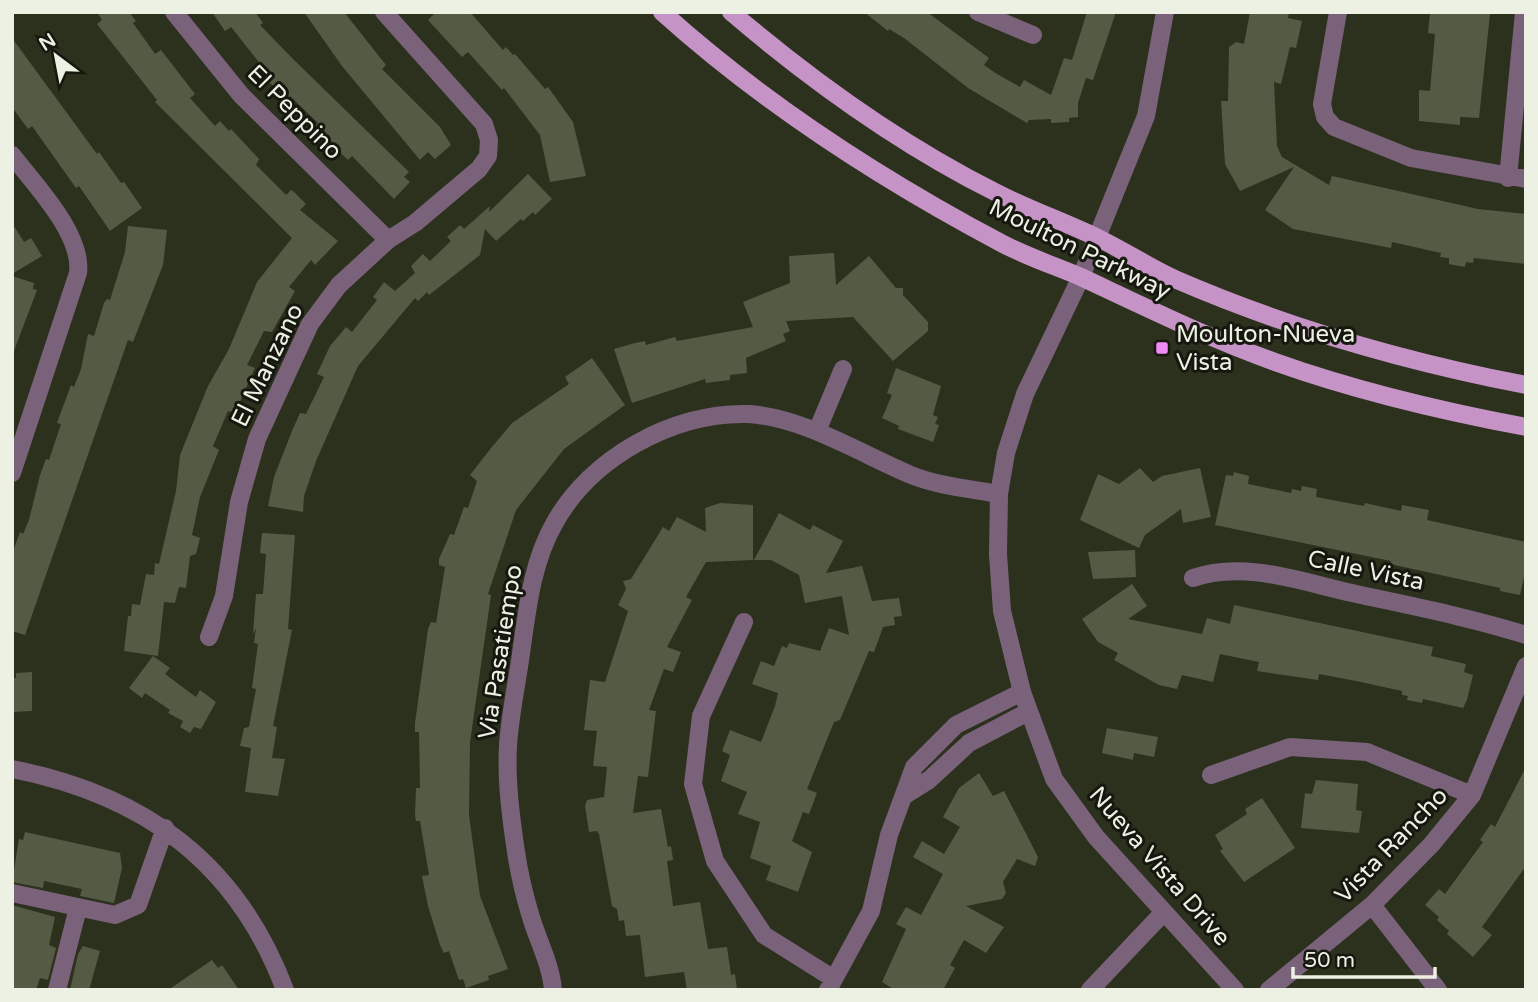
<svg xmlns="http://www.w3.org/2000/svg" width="1538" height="1002" font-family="'Varela Round',sans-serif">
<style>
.building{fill:#545a44}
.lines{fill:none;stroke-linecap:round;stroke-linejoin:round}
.minor{stroke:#7b627b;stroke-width:18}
.tertiary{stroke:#7b627b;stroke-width:18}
.primary{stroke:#c693c6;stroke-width:18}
.poi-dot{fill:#f18af4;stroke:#16180f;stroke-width:2.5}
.labels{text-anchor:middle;stroke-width:6;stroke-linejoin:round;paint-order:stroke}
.street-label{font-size:24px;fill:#edf1e4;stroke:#16180f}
.poi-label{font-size:24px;fill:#edf1e4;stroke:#16180f;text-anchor:start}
</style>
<rect width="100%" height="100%" fill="#2c311d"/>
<path class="building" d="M97 12H129L136 21 133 23 155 54 161 50 195 94 190 98 215 126 220 121 229 131 231 129 259 159 256 165 286 195 291 190 294 192 306 204 300 210 338 241 315 265 311 260 289 287 295 291 272 332 264 331 247 365 255 368 235 413 228 411 213 446 219 450 200 497 192 535 200 538 196 554 190 556 186 588 179 587 175 603 164 602 158 656 124 651 128 616H131L132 604 140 605 146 574 154 575 155 563 159 564 176 491 180 455 208 386 229 349 257 282 292 238 155 102 157 100 97 24 102 20Z
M212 12H255L263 23 260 25 291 57 409 172 404 177 410 182 394 199 352 156 348 160 313 127 318 123 290 96 287 100 254 67 258 61 231 27 225 31Z
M304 12H344L386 65 382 69 440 127 451 145 435 159 428 152 420 160 342 66Z
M436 12H470L503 50 506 47 513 55 515 54 545 89 548 87 573 122 586 176 550 182 540 135 504 88 502 90 468 52 462 57 428 20Z
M864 12H927L989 58 984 65 997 74 1020 87 1024 80 1051 95 1064 58 1072 60 1087 12H1116L1093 80 1086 78 1078 103V117L1069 118V122L1051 123V119L1029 120 1027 123 968 88 904 38 889 29 888 31Z
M1250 12H1289L1288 18 1302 21 1296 48 1290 47 1281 84 1274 82 1277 146 1282 157 1329 185 1332 176 1478 209 1526 214V264L1474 258 1473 263 1466 262 1465 267 1449 264V258L1440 257 1441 253 1392 242 1391 248 1293 229 1265 210 1294 167 1240 191 1225 164 1221 101H1228L1229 47 1236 42 1244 44Z
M1475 12 1490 14 1479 118 1460 117V125L1419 121V90L1430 91 1435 34 1428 33 1430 13Z
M12 38 97 154 99 152 121 183 124 182 142 208 110 231 79 186 76 188 32 126 28 129 12 107Z
M528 174 552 199 535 215 533 212 523 221 521 219 496 241 485 229 480 255 429 295 427 292 418 301 415 298 358 366 316 461 304 496 303 512 268 506 274 477 292 431 300 413 306 414 324 377 317 374 330 346 346 327 352 332 377 300 373 297 384 282 395 291 415 273 411 266 423 254 430 261 451 241 447 237 460 225 464 229 490 206 489 212Z
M12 223 24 242 31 238 42 256 12 274Z
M128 226 167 230 163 265 133 342 128 340 25 635 12 631V554L20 532 23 534 29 520 40 475 46 459 49 460 61 424 57 423 71 385 74 387 81 369 88 334 94 336 104 303 107 299 110 300 125 252Z
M834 253 836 285 869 256 896 288H903V295L928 322V331L893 361 853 317 786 321 790 331 783 334 786 341 746 358 747 373 730 375V380L706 383 705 379 632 403 614 349 635 343 645 341 646 345 675 337 677 341 753 327 743 302 790 283 789 256Z
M12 276 34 283 33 289 37 290 14 351Z
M592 358 625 405 564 449 516 510 488 594 491 595 470 742 469 815 480 896 508 969 488 976 489 980 466 988 463 979 459 980 449 951 444 953 440 945 428 906 422 876 429 875 420 821H416L415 815 416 788H420L419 732H415V723L428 629 431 622 436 623 445 567 439 565V559L450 534 454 535 464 507 468 508 477 481 470 475 491 448 512 423 569 384 565 377Z
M896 368 941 386 933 415 938 417 935 424 939 425 933 442 898 429 899 426 882 418 892 395 887 393Z
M1140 468 1153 482 1162 476 1200 468 1211 517 1183 523 1181 509 1145 535 1139 548 1080 520 1098 474 1119 484Z
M1234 472 1249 476 1248 484 1291 493 1292 489 1301 491 1302 486 1317 489 1316 497 1364 506 1365 503 1401 511 1402 505 1429 510 1427 520 1526 542V568L1520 595 1500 591V588L1390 564 1391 561 1215 525 1226 475 1233 476Z
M720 503 753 505V560L706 562 686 597 692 600 667 647 681 652 673 672 664 669 649 710 656 711 648 777 638 776 633 813 661 809 668 847 671 846 673 860 667 861 673 906 700 902 708 949 727 947 731 975 735 974 737 990H687L684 972 645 977 640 935 626 936 624 920 619 921 617 909 612 906 599 834 597 831 589 832 585 806 587 800 604 797 607 767 593 766 597 731 584 730 590 680 605 682 628 611 618 605 626 589 623 581 631 579 663 527 669 531 677 517 706 532 705 508Z
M779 513 810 530 813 525 843 541 826 573 862 566 872 601 899 598 902 616 894 617 895 625 883 627 874 652 869 651 840 720 834 722 807 789 817 793 809 814 803 812 792 841 812 852 798 892 766 880 771 866 750 858 760 822 738 814 747 792 721 781 730 755 722 751 730 730 761 742 775 706 778 693 752 684 761 661 774 666 782 646 787 648 789 643 820 651 829 628 849 635 842 596 805 603 799 575 771 560H754Z
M262 533 295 535 288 629 292 630 273 726 277 727 272 758 285 759 278 796 245 792 251 748 240 746 244 728 249 727 256 689 252 688 258 644 254 643 256 628 253 634 256 594H263L266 554 260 553Z
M1135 550 1136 577 1093 579 1088 552Z
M1132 584 1147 606 1128 619 1202 634 1207 618 1230 624 1234 605 1433 647 1431 656 1466 664 1464 672 1473 675 1467 700 1463 708 1423 699 1422 703 1407 700 1408 696 1402 695V691L1356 681 1319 674 1318 680 1257 671 1259 662 1220 654 1213 682 1182 675 1177 689 1159 685 1114 660 1118 653 1098 642 1082 619Z
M153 656 170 668 165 674 196 697 200 690 216 702 201 729 194 727 190 733 180 727 183 721 168 713 170 710 145 693 142 698 129 688Z
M32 672V711L12 712V678H16V673Z
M1107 728 1158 737 1154 757 1134 753 1133 760 1102 753Z
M1526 767V866L1482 927 1492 935 1473 957 1447 934 1449 931 1437 920 1439 917 1425 905 1439 889 1445 894 1483 842 1480 840 1491 824 1495 827Z
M979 773 993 796 1004 791 1038 857 1035 866 1017 859 1003 882 1006 893 1002 899 966 906 1004 927 986 953 964 940 950 965 955 968 943 990H895L882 982 906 929 896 924 906 907 921 915 943 874 913 857 922 841 944 854 960 827 943 817 959 788Z
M1316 780 1358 784 1356 810 1362 811 1359 833 1301 828 1305 793 1312 794Z
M1262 798 1295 848 1244 882 1220 851 1223 849 1215 835 1247 814 1245 809Z
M25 832 120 853 122 868 114 903 80 896 82 889 44 881 43 888 12 882 19 839 23 840Z
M12 905 55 917 49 945 56 948 48 980 40 978 36 990H12Z
M83 946 100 951 89 990H70L78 954Z
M212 960 218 968 222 965 239 990H168Z"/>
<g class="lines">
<path class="minor" d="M174 12 241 95 388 240
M978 12 1033 35
M1338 12 1322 104 1325 117 1334 127 1411 158 1526 179
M12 155C35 185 83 234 78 273L12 473
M1508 178 1524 12
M817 431 843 369
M1193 578C1245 560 1301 582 1352 593 1411 606 1469 617 1526 635
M744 622 701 716 693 784 715 861 764 935 834 979
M209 637 224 596 239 502 257 439 310 324 339 285 388 240 415 223 479 169 488 156 489 140 484 124 384 12
M12 769C144 795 237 862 285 990
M1211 775 1290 747 1367 752 1472 795
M905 795 929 780 969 743 1028 712
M12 893 115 915 138 905 165 828
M1372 905 1438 990
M57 990 78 908
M553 990C551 964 537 939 530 914 524 894 519 872 516 852 511 818 506 781 508 746 510 713 518 679 522 646 528 604 533 561 554 524 590 458 673 412 748 414 803 417 861 454 911 475 938 486 971 489 999 494
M828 990 871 911 889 835 914 767 956 725 1022 692
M1090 990 1163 913
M1269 990 1372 905 1431 845 1472 795 1526 666"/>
<path class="tertiary" d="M1165 12 1146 116 1081 277 1025 394 1006 453 999 494 998 554 1002 611 1022 692 1054 779 1096 837 1235 990"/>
<path class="primary" d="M662 12C762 102 884 181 1003 244 1028 257 1055 266 1081 277 1145 307 1208 338 1275 362 1356 391 1441 411 1526 427
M731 12C812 81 901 145 997 193 1030 210 1065 222 1098 238 1125 251 1150 268 1177 280 1288 328 1407 362 1526 385"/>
</g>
<rect class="poi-dot" x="1155" y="341" width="14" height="14" rx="3.5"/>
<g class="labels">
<g class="street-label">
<text transform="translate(295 112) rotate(45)" y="8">El Peppino</text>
<text transform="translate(1080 249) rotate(26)" y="8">Moulton Parkway</text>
<text transform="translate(267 365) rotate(-64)" y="8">El Manzano</text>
<text transform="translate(1366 570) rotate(12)" y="8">Calle Vista</text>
<text transform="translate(500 652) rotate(-81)" y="8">Via Pasatiempo</text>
<text transform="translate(1391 845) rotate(-46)" y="8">Vista Rancho</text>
<text transform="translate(1160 866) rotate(49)" y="8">Nueva Vista Drive</text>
</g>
<g class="poi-label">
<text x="1176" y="342">Moulton-Nueva<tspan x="1176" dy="28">Vista</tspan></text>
</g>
</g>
<rect width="1538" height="1002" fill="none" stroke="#edf1e4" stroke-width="28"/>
<g transform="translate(56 56) rotate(328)" stroke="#16180f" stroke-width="5" paint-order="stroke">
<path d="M0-5L12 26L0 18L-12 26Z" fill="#edf1e4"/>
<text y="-10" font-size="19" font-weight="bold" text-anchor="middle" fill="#edf1e4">N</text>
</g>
<path d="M1293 967v10h142v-10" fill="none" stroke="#edf1e4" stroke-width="3.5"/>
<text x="1304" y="967" font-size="21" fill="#edf1e4" stroke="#16180f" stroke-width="5" paint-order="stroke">50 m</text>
</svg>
